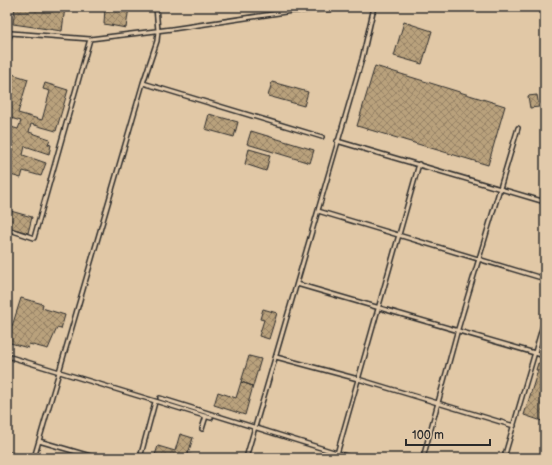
<svg xmlns="http://www.w3.org/2000/svg" width="552" height="465" font-family="'Balsamiq Sans',sans-serif">
<style>
.building{fill:url(#building-cross-hatch);stroke:#2b2b2b}
.lines{fill:none;stroke-linecap:round;stroke-linejoin:round}
.service-casing{stroke:#2b2b2b;stroke-width:6}
.service{stroke:#e2caab;stroke-width:3}
</style>
<defs>
<pattern id="building-cross-hatch" width="8" height="8" patternUnits="userSpaceOnUse"><rect width="8" height="8" fill="#b9a17c"/><path d="M0 0l8 8M0 8l8-8" fill="none" stroke="#978366"/></pattern>
</defs>
<rect width="100%" height="100%" fill="#e1c8a6"/>
<filter id="ink" filterUnits="userSpaceOnUse"><feTurbulence type="fractalNoise" baseFrequency=".025" numOctaves="2"/><feDisplacementMap in="SourceGraphic" scale="8" xChannelSelector="R" yChannelSelector="G"/><feConvolveMatrix kernelMatrix="1 2 1 2 8 2 1 2 1" color-interpolation-filters="sRGB"/></filter>
<g filter="url(#ink)">
<path class="building" d="M15 7H65L62 31 13 24Z
M105 7H129L126 28 104 24Z
M404 22 432 31 422 64 394 56Z
M375 66 505 106 488 165 357 126Z
M12 74 28 79 18 113 42 120 50 91 43 89 45 83 68 90 56 131 31 124 29 132 50 139 48 144 51 145 49 154 25 146 23 155 46 163 41 176 23 171 21 178 7 174V151L11 153 14 143 7 141V126L18 129 21 121 7 117V95Z
M272 82 308 92 304 106 268 96Z
M537 95 539 107 530 108 528 96Z
M209 114 238 122 234 137 205 129Z
M251 131 314 150 310 163 247 144Z
M249 149 270 155 266 171 245 164Z
M7 210 32 217 28 233 7 227Z
M21 298 43 304 42 308 65 315 61 329 57 328 48 349 29 344 28 348 7 342Z
M263 309 277 313 269 339 259 336 264 320 260 319Z
M249 356 261 359 253 386 241 382Z
M538 363 545 365V422L524 415 538 370H536Z
M241 382 253 386 245 415 214 405 218 392 236 398Z
M180 434 193 438 188 454 201 458H154L158 446 175 451Z
M7 451 23 456 22 458H7Z"/>
<g class="lines">
<defs>
<path id="service" d="M7 42 11 33 90 39 172 29 292 11 369 7
M143 83 322 137
M337 141 545 202
M318 211 545 279
M7 229 34 238 90 39
M297 284 545 356
M7 356 211 418
M276 357 358 379 514 426
M160 398 353 458
M202 429 206 416
M39 441 97 458
M337 454 419 164
M34 458 143 83 157 41 158 31 156 7
M140 458 155 402
M246 458 362 59 374 7
M423 458 458 329 518 128
M504 458 545 318"/>
</defs>
<use href="#service" class="service-casing"/>
<use href="#service" class="service"/>
</g>
</g>
<rect width="552" height="465" fill="none" stroke="#e2caab" stroke-width="24"/>
<rect x="12" y="12" width="528" height="441" fill="none" stroke="#2b2b2b" stroke-width="1.5" filter="url(#ink)"/>
<path d="M406 439v6h84v-6" fill="none" stroke="#2b2b2b" stroke-width="2"/>
<text x="412" y="439" font-size="12" fill="#2b2b2b" stroke="#e2caab" stroke-width="3" paint-order="stroke">100 m</text>
</svg>
